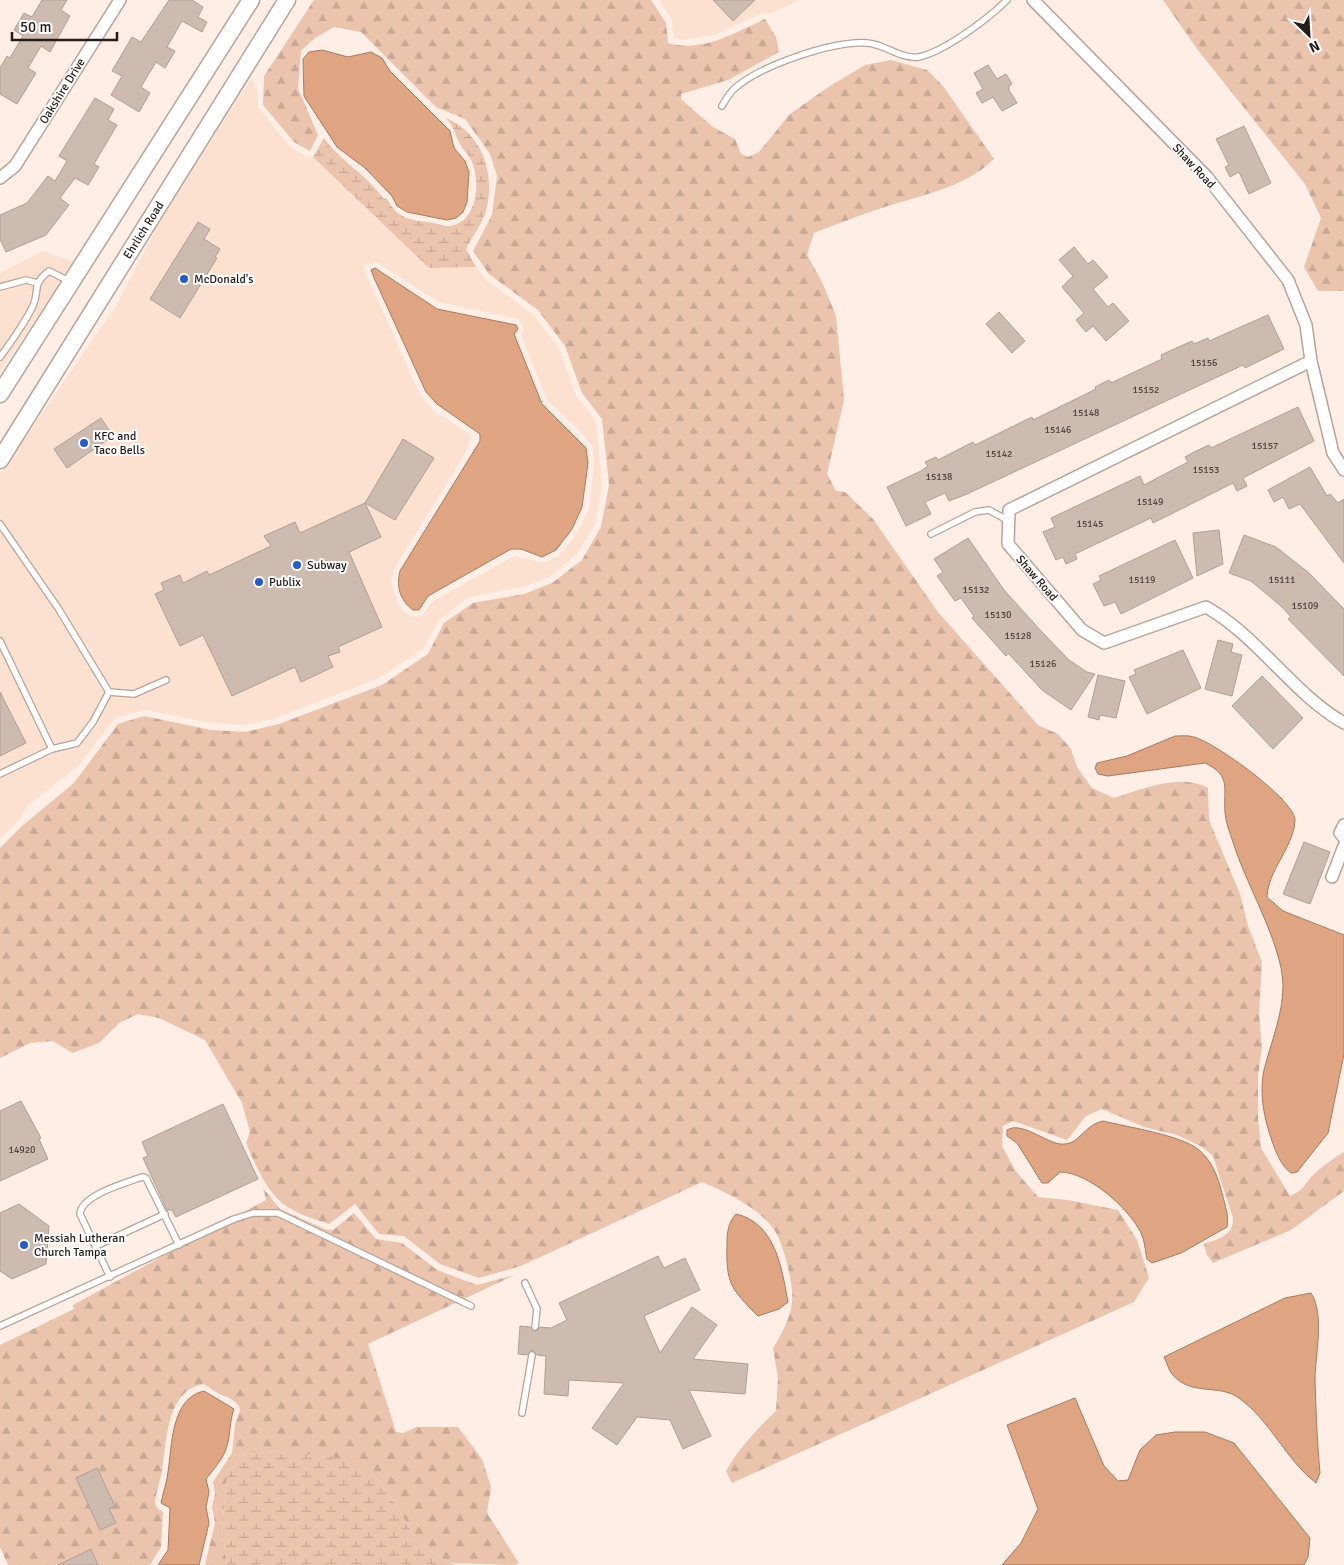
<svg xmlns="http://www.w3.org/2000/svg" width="1344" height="1565" font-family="Signika,sans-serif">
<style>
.built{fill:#fce1d1;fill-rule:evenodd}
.forest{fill:url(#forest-firs)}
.wetland{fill:url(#wetland-marsh)}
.water{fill:#dfa582;stroke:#a77c62}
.building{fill:#cebbb0;stroke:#b19e94}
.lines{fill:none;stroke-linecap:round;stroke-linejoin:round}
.lane-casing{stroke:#b7a59a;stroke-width:8}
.street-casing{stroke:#b7a59a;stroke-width:14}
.secondary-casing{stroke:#b7a59a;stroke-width:19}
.lane{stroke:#fff;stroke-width:5.5}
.street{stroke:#fff;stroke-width:11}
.secondary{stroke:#fff;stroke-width:16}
.poi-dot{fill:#255cca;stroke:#fff;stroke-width:2}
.labels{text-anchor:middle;stroke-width:4;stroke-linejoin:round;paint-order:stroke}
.number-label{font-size:10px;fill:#4e443f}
.street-label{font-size:12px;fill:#241d19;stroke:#fff}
.poi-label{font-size:12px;fill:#241d19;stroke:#fff;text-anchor:start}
</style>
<defs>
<pattern id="forest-firs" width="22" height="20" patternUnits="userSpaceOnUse" patternTransform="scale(1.25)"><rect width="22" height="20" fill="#ebc4ae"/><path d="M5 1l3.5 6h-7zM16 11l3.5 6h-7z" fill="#c9a895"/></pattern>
<pattern id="wetland-marsh" width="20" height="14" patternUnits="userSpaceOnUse" patternTransform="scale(1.25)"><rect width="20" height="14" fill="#ebc4ae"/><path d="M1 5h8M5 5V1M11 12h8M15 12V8" fill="none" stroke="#c9a895"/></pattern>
</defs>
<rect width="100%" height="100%" fill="#feeee5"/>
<path class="built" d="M659 0H800L769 14 762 13 714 35 682 40 674 38 671 19Z
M251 78 257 89 258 107 289 146 307 157H313L429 268 476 267 485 279 534 315 559 349 576 395 596 421 602 484 595 524 577 554 549 577 522 587 469 597 439 620 423 649 379 678 276 718 244 725 211 723 145 710 115 718 79 765 27 806 21 818 0 839V474L116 306 159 223ZM376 262 439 302 519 319 524 329 521 335 547 400 582 433 593 448 594 465 589 509 578 532 561 554 544 563 514 556 432 602 422 616 412 617 402 610 397 601 391 582 394 569 466 452 471 436 443 416 437 415 420 395 363 267Z
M43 251 74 262 0 372V273Z"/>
<path class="forest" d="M314 0H651L666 23 668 43C701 53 735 33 765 19L776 37 779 52 728 80 681 94V99L713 127 735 139 741 154 748 157 759 152 790 114 830 86 865 65 891 60 927 70 943 86 994 159C965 188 917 196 879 209 857 216 835 225 814 233L807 255 822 282 836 316 844 400 827 474 836 491 845 492 873 519 938 612 1038 725 1058 734 1071 749 1077 767 1092 788 1114 798C1143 789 1179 773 1208 788L1209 820 1240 894 1248 926 1262 962 1259 1014 1262 1047 1258 1076V1118L1261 1148 1290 1196C1303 1190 1303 1187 1311 1177 1321 1167 1332 1159 1344 1152V1191L1291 1230 1213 1263 1207 1255 1204 1244C1218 1239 1234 1236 1233 1218L1213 1156 1202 1147 1177 1135 1144 1127 1102 1109 1086 1116 1067 1140 1013 1121 1003 1126 1002 1146 1015 1170 1038 1197 1068 1200 1118 1210 1137 1240 1149 1278 1134 1302 732 1483 726 1471C739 1448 757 1429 776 1411L778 1378 773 1348C781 1335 791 1317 792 1302 794 1285 784 1246 775 1231 760 1208 726 1192 702 1182L521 1266 479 1278 440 1264 404 1236 379 1234 355 1204 329 1224C314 1219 294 1213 282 1203 265 1188 255 1164 246 1143L250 1132 242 1103 205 1040 159 1018 138 1014 119 1023 99 1043 72 1053 53 1041 30 1043 0 1058V848L22 826 74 783 118 724 144 716 211 730 245 732 279 724 382 685 428 654 444 623 473 603 524 594 552 583 582 560 601 527 609 485 602 419 582 393 565 346 538 310 489 274 473 251 492 215 497 176 490 154 465 119 436 107 361 32 334 27 315 38 301 51 298 88 318 135 310 151 294 142 263 105 264 76Z
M1163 0H1344V291H1318L1304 267 1321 218 1305 184 1197 49Z
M263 1188 280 1209 327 1230H333L354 1213 376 1239 402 1243 437 1270 477 1285 515 1275 368 1344 396 1432 403 1433 417 1427H458L482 1459 491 1487 487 1513 519 1563 514 1565 449 1563 418 1542 396 1505 372 1472 275 1451 240 1455 227 1478 222 1529 227 1565H205L215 1523 212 1507 215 1494 213 1482 232 1453 235 1425 240 1410 239 1406 230 1398 219 1394 204 1384C166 1390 167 1441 162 1471 160 1481 156 1491 155 1502L157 1508 163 1512 161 1547 150 1565H8L0 1547V1345L74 1309 73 1305 266 1200Z"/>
<path class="wetland" d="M446 118C482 133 496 174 486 211 482 224 472 237 466 249L476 267 429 268 313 157 324 138C340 161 366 174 383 198L387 199C397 217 408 220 427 222 435 222 442 227 450 226 478 222 481 181 471 160 468 154 463 150 460 144 454 133 455 128 446 118Z
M275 1451 331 1456 372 1472 396 1505 418 1542 449 1563 456 1565H227L222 1529 227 1478 240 1455Z"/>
<path class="water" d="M322 50 348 57 371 52 382 58 390 71 450 131 454 148 465 161 469 172 467 202 463 212 456 218 447 220 407 212 397 206 392 196 365 168 337 147 304 96 303 59 309 52Z
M375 268 437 309 516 325 518 329 514 334 542 404 586 448 588 463 582 507 572 529 556 550 542 557 521 549H511L428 596 419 610H413C400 600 396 587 400 571L480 441V434L437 404 426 392 375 280 371 270Z
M1175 736C1181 736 1188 735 1194 737 1214 742 1297 801 1295 821 1293 848 1268 870 1267 897L1283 911 1344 935V1054L1328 1133 1297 1172 1291 1173C1281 1166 1276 1152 1272 1141 1264 1118 1259 1094 1264 1070 1271 1042 1283 1015 1283 985 1282 943 1246 885 1233 842 1230 833 1226 823 1225 813 1223 788 1232 776 1205 763L1108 776 1098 774 1095 768 1097 763 1127 756Z
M1103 1121C1127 1127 1181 1135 1199 1150 1212 1161 1218 1177 1222 1193 1225 1205 1229 1215 1227 1227L1181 1253 1152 1263 1147 1259C1145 1251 1145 1241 1141 1233 1129 1208 1088 1172 1060 1172L1048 1183H1042L1017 1143 1007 1136V1130C1021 1121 1045 1142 1060 1144 1080 1146 1082 1126 1103 1121Z
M736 1214C776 1223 782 1270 788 1302L779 1309 758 1316C730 1288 726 1283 727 1244 727 1232 728 1223 736 1214Z
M1311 1293C1325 1315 1315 1355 1315 1380 1316 1410 1317 1443 1320 1473L1316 1483C1285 1459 1271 1421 1239 1398 1218 1383 1191 1397 1172 1374 1168 1369 1167 1362 1164 1357L1285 1298Z
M204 1391 234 1409C229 1422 231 1436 226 1449 222 1460 213 1470 206 1479L209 1492 206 1507 209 1523 199 1565H158L168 1550 170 1508 161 1503C163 1492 167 1483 168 1472 172 1446 171 1398 204 1391Z
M1075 1398 1104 1466 1118 1481 1128 1480 1140 1450 1156 1435 1175 1432H1205L1234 1443 1310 1538 1308 1557 1304 1565H1002L1021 1543 1038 1509 1007 1425Z"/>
<path class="building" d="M42 0H67L61 10 70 16 50 52 41 46 28 68 36 73 17 104 0 94V68L7 56 10 58 23 36 14 30 24 13 32 17Z
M169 0H192L203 7 198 17 207 22 202 32 182 21 167 47 175 51 165 68 156 62 141 87 150 93 139 112 111 95 122 76 112 71 132 37 141 42Z
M713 0H755L733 21Z
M988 65 997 79 1006 74 1012 84 1009 86V90L1017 103 1002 111 993 97 982 103 976 93 983 89 974 73Z
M95 98 114 109 108 120 117 125 94 164 99 167 88 185 75 178 60 198 69 205 46 235 6 252 0 239V215L27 203 48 176 55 181 67 161 59 156Z
M1244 126 1271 183 1249 194 1239 172 1230 177 1225 167 1229 165 1216 139Z
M198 222 210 229 204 239 220 249 215 257 217 258 180 318 150 299Z
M1074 247 1088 264 1093 260 1108 277 1093 289 1108 307 1113 303 1129 321 1106 341 1093 326 1086 332 1076 320 1084 313 1062 287 1073 276 1059 260Z
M999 312 1025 341 1012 353 986 324Z
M1268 315 1284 349 1245 368 1243 365 967 494 949 501 945 493 925 502 931 514 906 526 887 487 921 471 928 466 925 462 936 457 938 460 973 442 975 445 1032 417 1033 420 1096 389 1095 387 1109 380 1111 383 1162 359 1161 355 1192 341 1194 344 1208 338 1209 341Z
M1298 407 1314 441 1243 478 1247 486 1237 491 1233 483 1153 523 1151 518 1075 554 1077 559 1066 564 1063 557 1056 560 1043 532 1055 527 1051 518 1140 476 1144 485 1188 462 1185 457 1194 452 1209 445 1211 448Z
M101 418 113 436 67 468 54 449Z
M403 439 434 458 395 520 365 503 381 537 349 552 382 627 338 647 340 652 328 656 333 667 301 682 295 667 232 696 203 635 180 646 155 594 164 590 161 583 180 575 183 583 207 571 209 575 271 546 264 536 295 522 300 533 365 503Z
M1310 467 1327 496 1330 494 1338 503 1344 499V563L1300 504 1289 509 1283 497 1274 502 1268 490Z
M1219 530 1223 564 1197 576 1193 533Z
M1244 535 1276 547 1309 573 1344 609V676L1288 619 1291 617 1281 606 1251 581 1229 573Z
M968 538 1004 590 1042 632 1069 660 1087 672 1095 674 1071 710 1042 690 1008 653 1006 656 972 618 974 616 961 598 955 601 937 576 943 572 934 559Z
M1175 540 1193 578 1121 614 1115 602 1104 606 1093 584 1101 580 1099 576Z
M1218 640 1233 644 1231 652 1242 655 1232 696 1205 689Z
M1183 650 1201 688 1147 714 1129 677 1136 674 1134 670Z
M1098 675 1125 681 1116 718 1100 715 1099 720 1088 717Z
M1262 676 1303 718 1273 749 1232 706Z
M0 692 26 743 0 756Z
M1304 842 1330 852 1310 904 1283 894Z
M21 1101 41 1138 39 1139 48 1159 0 1181V1111Z
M223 1104 258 1179 176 1217 172 1210H167L143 1158 148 1156 142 1142Z
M19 1204 49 1226 46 1264 12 1279 0 1271V1213Z
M658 1256 664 1268 685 1258 700 1290 644 1316 660 1353 692 1307 717 1325 693 1359 748 1364 745 1394 689 1390 711 1436 683 1449 670 1420 637 1417 617 1445 592 1428 624 1383 569 1380 568 1396 544 1394 546 1356 537 1355 532 1350 527 1355 518 1354 520 1326 530 1327 535 1332 540 1327 551 1328 567 1320 559 1303Z
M97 1468 115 1506 109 1509 116 1523 100 1530 76 1478Z
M91 1549 98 1565H58Z"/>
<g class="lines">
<defs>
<path id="lane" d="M722 106C725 101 728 95 733 90 758 66 832 41 867 43 885 44 900 59 918 57 943 53 989 18 1007 0
M0 287 26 280 37 283
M0 357C12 341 24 324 33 306 40 290 31 285 49 271L71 282
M0 524 58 608 109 692
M931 534 975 512 989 510 1009 521
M0 641 52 749 77 743 93 722 109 692 134 694 166 680
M0 774 52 749
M96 1246 165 1214
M110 1277 80 1214C81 1195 126 1183 142 1177L146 1178 179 1245
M525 1283 537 1309 535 1327
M0 1326 234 1219 253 1213H278L471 1306
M522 1413 532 1355"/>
<path id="street" d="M1033 0 1207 177 1288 280 1306 325 1311 361 1333 453 1344 470
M0 178 15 166 120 0
M1311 361 1009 510 1008 544 1082 630 1104 643 1206 607C1259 637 1292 693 1344 723
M1344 825 1340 833 1344 838
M1332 877 1344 846"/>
<g id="secondary">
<path d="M0 394 251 0"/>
<path id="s1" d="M0 460 287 0"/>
</g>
</defs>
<use href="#lane" class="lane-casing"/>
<use href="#street" class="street-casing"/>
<use href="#secondary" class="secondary-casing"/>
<use href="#lane" class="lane"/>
<use href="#street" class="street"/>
<use href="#secondary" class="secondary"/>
</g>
<g class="poi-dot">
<circle cx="184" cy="279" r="5"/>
<circle cx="84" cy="443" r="5"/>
<circle cx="297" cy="565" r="5"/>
<circle cx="259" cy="582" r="5"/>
<circle cx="24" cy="1245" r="5"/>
</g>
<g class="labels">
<g class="number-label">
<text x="1204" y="366">15156</text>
<text x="1146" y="393">15152</text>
<text x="1086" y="416">15148</text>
<text x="1058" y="433">15146</text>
<text x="1265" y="449">15157</text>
<text x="999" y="457">15142</text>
<text x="1206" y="473">15153</text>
<text x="939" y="480">15138</text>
<text x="1150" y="505">15149</text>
<text x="1090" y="527">15145</text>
<text x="1142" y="583">15119</text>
<text x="1282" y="583">15111</text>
<text x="976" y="593">15132</text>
<text x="1305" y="609">15109</text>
<text x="998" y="618">15130</text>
<text x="1018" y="639">15128</text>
<text x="1043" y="667">15126</text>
<text x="22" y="1153">14920</text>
</g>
<g class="street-label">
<text transform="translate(62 91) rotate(-58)" y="4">Oakshire Drive</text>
<text transform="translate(1194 166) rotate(47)" y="4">Shaw Road</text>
<text dy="4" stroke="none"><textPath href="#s1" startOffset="271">Ehrlich Road</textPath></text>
<text transform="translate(1037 578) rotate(49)" y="4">Shaw Road</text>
</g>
<g class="poi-label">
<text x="194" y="283">McDonald's</text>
<text x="94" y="440">KFC and<tspan x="94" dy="14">Taco Bells</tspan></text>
<text x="307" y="569">Subway</text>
<text x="269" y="586">Publix</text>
<text x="34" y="1242">Messiah Lutheran<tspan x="34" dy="14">Church Tampa</tspan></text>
</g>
</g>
<g transform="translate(1309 35) rotate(155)" stroke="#ffffff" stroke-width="4" paint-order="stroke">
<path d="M0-4L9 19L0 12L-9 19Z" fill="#241d19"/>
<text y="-8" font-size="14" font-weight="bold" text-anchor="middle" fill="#241d19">N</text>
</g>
<path d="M12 32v8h105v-8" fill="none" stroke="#241d19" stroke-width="2.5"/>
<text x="20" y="32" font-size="15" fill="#241d19" stroke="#ffffff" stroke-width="4" paint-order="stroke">50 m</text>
</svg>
